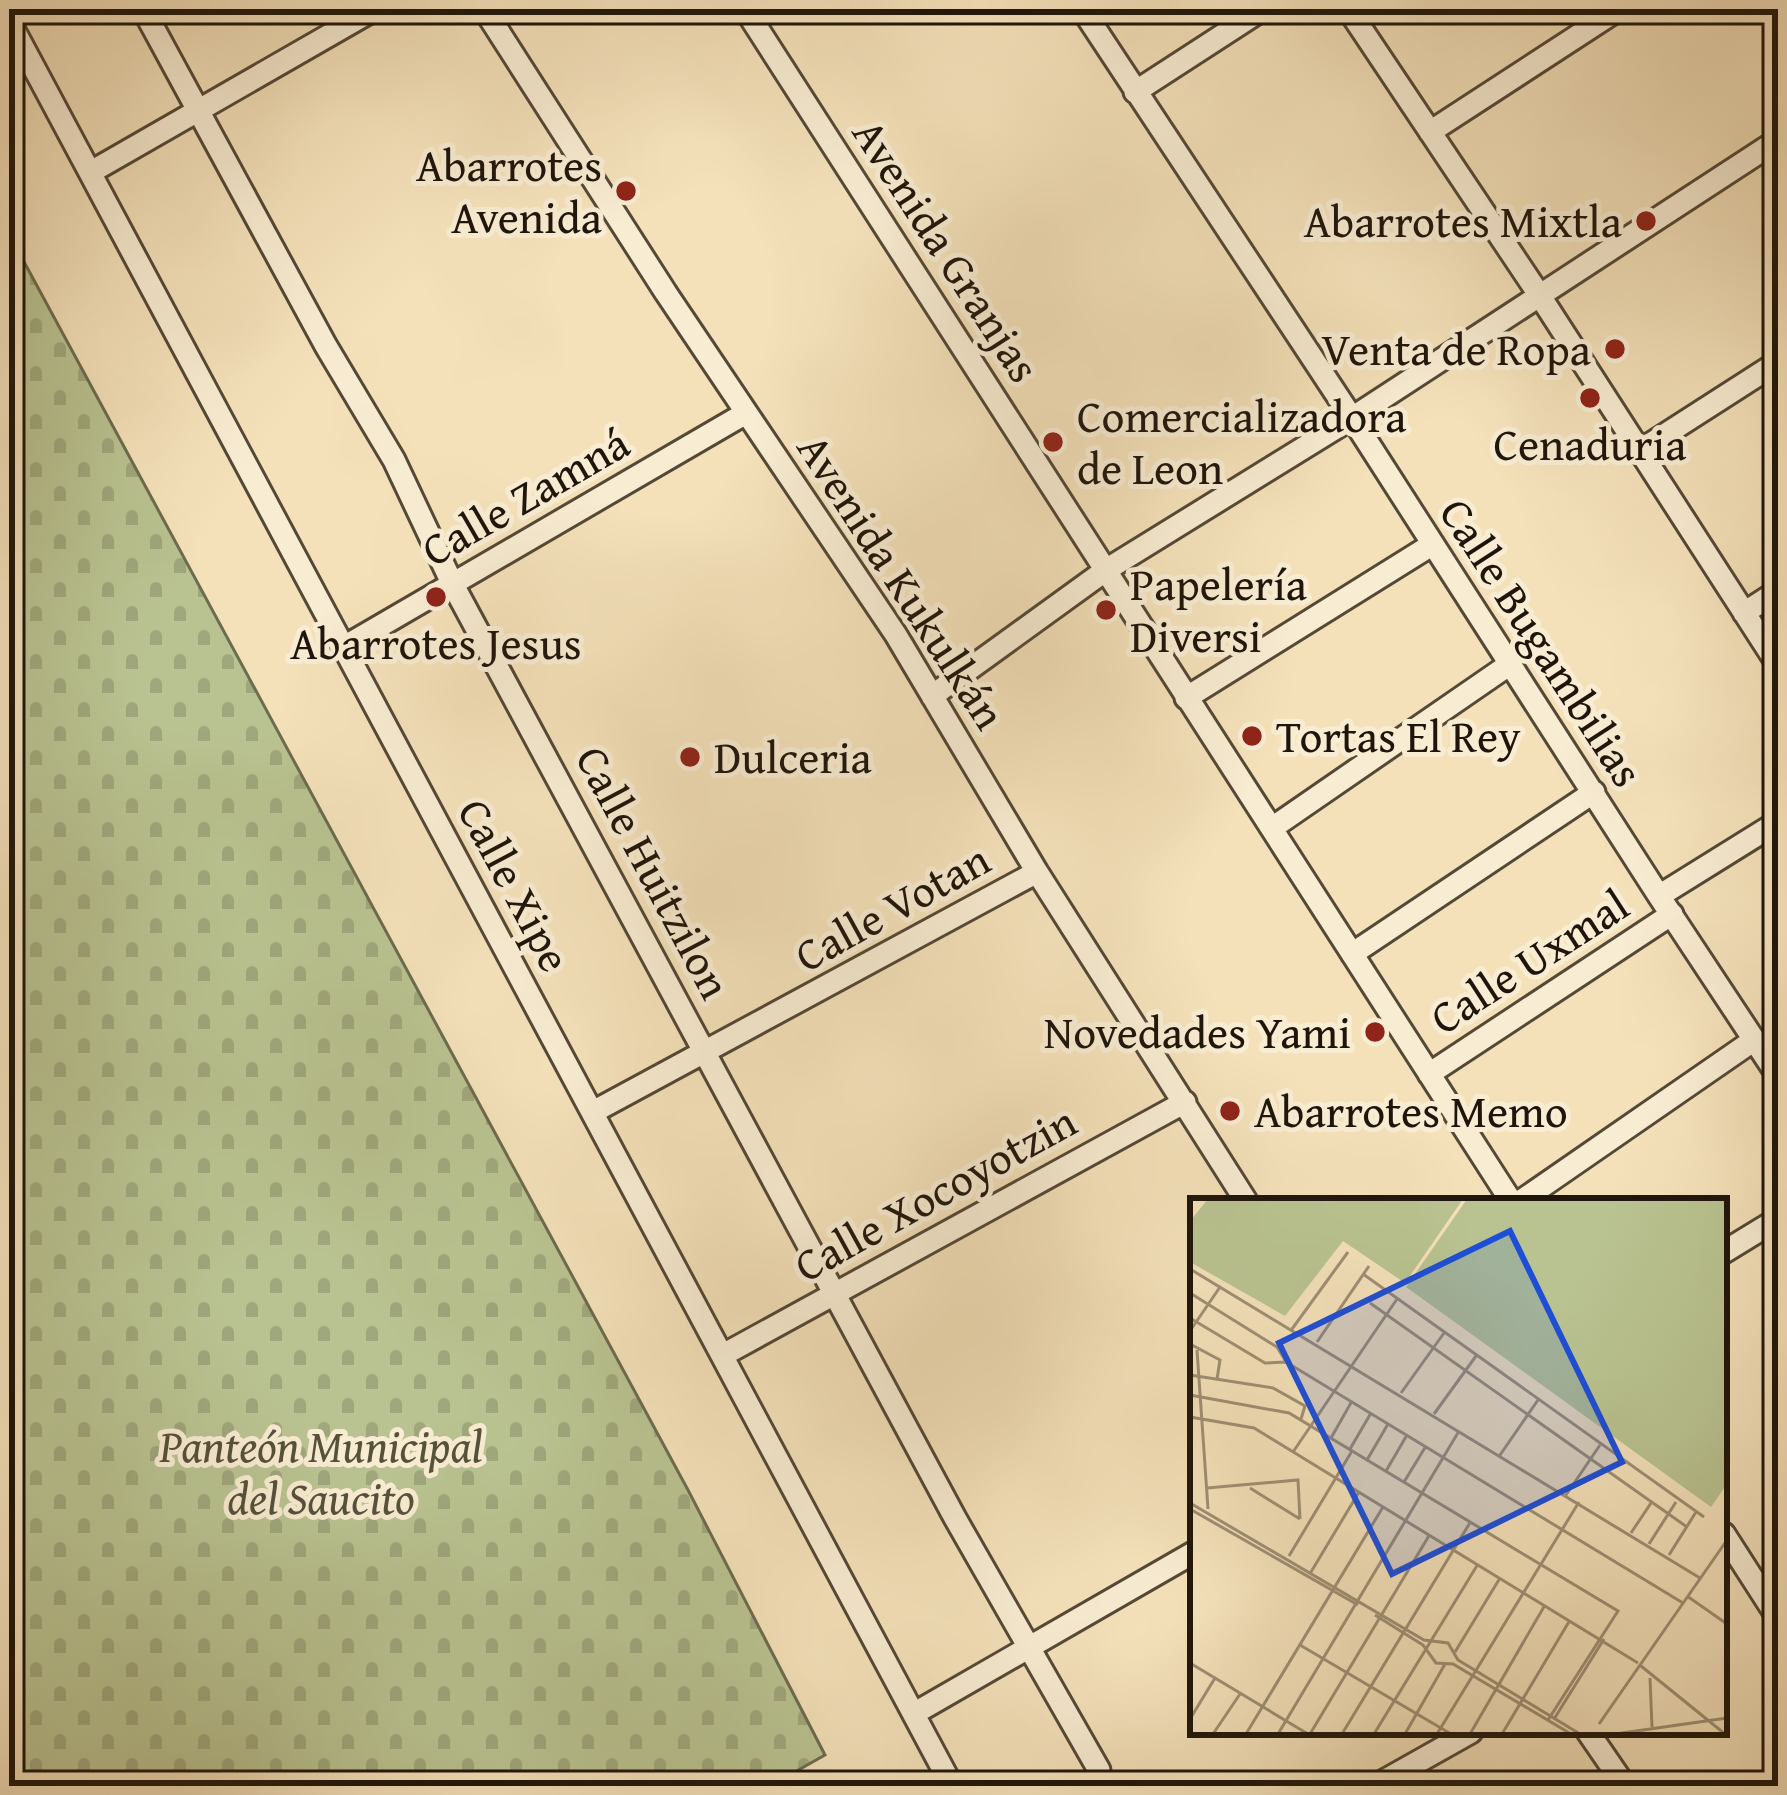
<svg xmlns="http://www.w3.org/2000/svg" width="1787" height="1795" font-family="'Gentium Book Plus',serif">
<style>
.cemetery{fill:url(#cemetery-stones);stroke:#6c6c4e;stroke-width:3}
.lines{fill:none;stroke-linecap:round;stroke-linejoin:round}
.minor-casing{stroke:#544836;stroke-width:27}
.minor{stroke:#f8ecd2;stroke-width:21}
.poi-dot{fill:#8f2418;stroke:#f8ecd2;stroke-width:4.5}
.labels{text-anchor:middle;stroke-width:10;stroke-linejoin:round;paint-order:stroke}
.poi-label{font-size:45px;fill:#1f150a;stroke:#f8ecd2;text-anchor:start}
.street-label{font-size:45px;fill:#1f150a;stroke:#f8ecd2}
.park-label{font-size:45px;font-style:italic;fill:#555239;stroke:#f8ecd2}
.inset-road{fill:none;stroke:#9f8f74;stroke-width:3}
.view{fill:#1d4ed8;fill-opacity:0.15;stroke:#1d4ed8;stroke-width:6}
.inset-edge{fill:none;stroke:#1f150a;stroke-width:6}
</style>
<defs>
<pattern id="cemetery-stones" width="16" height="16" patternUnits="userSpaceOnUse" patternTransform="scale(3)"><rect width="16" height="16" fill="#b9c391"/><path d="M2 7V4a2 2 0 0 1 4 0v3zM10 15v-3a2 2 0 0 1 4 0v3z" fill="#9fa77c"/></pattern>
</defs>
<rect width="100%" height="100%" fill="#f4e1ba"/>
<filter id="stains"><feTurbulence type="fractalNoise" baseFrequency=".00167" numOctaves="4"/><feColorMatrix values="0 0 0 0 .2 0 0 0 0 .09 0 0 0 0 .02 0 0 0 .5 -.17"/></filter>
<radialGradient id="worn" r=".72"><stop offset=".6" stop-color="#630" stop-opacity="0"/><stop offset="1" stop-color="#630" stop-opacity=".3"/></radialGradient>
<path class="cemetery" d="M9 234 688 1490 825 1755 770 1786H9Z"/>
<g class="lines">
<defs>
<path id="minor" d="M143 9 326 346 394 460 452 583 955 1518 1099 1770
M484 9 666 293 896 635 1037 872 1246 1201
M745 9 1511 1201
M1082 9 1352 418 1659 896 1778 1076
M1348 9 1540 296 1778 665
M9 21 952 1786
M1135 92 1263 9
M1430 132 1619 9
M91 172 375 9
M1641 450 1778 362
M1744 613 1778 591
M344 647 746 413
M932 696 1106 570 1352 418 1778 140
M1186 698 1433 544
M1272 828 1510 664
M1659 896 1778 822
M1352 954 1594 792
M1429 1074 1672 914
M593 1112 1037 872
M1521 1201 1754 1040
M1724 1252 1778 1219
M723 1355 1185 1102
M1724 1534 1778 1618
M915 1713 1193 1553
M1588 1732 1625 1786
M1375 1786 1471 1732"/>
</defs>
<use href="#minor" class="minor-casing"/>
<use href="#minor" class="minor"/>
</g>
<g class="poi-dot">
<circle cx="626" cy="191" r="12"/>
<circle cx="1646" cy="221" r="12"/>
<circle cx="1615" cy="349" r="12"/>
<circle cx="1590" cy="398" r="12"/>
<circle cx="1053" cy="442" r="12"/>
<circle cx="436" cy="597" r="12"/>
<circle cx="1106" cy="610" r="12"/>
<circle cx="1252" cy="736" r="12"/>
<circle cx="690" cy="757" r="12"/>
<circle cx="1375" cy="1032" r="12"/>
<circle cx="1230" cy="1111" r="12"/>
</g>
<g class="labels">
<g class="poi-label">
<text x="602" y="181" text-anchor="end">Abarrotes<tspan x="602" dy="52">Avenida</tspan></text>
<text x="1622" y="237" text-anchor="end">Abarrotes Mixtla</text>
<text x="1591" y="365" text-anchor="end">Venta de Ropa</text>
<text x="1077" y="432">Comercializadora<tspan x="1077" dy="52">de Leon</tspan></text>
<text x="1590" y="460" text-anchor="middle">Cenaduria</text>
<text x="1130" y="600">Papelería<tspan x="1130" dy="52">Diversi</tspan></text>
<text x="436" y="659" text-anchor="middle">Abarrotes Jesus</text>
<text x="1276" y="752">Tortas El Rey</text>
<text x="714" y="773">Dulceria</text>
<text x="1351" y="1048" text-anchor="end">Novedades Yami</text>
<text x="1254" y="1127">Abarrotes Memo</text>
</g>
<g class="street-label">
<text transform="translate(947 250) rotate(57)" y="16">Avenida Granjas</text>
<text transform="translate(525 496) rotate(-30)" y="16">Calle Zamná</text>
<text transform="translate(902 581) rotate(57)" y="16">Avenida Kukulkán</text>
<text transform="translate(1542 642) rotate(57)" y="16">Calle Bugambilias</text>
<text transform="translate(654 872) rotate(62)" y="16">Calle Huitzilon</text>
<text transform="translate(515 885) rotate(62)" y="16">Calle Xipe</text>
<text transform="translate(892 907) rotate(-29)" y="16">Calle Votan</text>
<text transform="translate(1529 961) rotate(-33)" y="16">Calle Uxmal</text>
<text transform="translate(935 1193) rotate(-29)" y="16">Calle Xocoyotzin</text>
</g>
<g class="park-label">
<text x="321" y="1462">Panteón Municipal<tspan x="321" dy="52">del Saucito</tspan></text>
</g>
</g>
<g transform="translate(1190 1198)">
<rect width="537" height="537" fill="#f4e1ba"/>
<path d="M18 1H273L215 85 153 43 95 118 0 64V23Z" fill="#b9c391"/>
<path d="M277 1H537V286L521 309 216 89Z" fill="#b9c391"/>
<path class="inset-road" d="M0 71 510 380M173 76 514 319M0 95 87 149 96 164 493 405M180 105 497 329M0 120 75 165 96 164M102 131 158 54M0 133 30 89M127 144 179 68M0 146 30 162 27 181M7 152 18 311M0 177 83 190 115 208 111 221M211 195 254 135M0 197 99 215 428 413 358 522M244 216 286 158M0 219 64 230 448 465M141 240 162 203M160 251 181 215M103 254 207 101M310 257 348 202M177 262 198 226M196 273 217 237M214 284 236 248M17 290 108 282 110 321M60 290 110 321M376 297 410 247M0 305 234 442 258 445 268 462 390 536M0 311 168 407M441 335 461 305M459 346 486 304M479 357 506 314M99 358 162 253M121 374 169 294M497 398 537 426M185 417 233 447 246 465 263 466 381 536M110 447 261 536M265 454 310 380M0 465 118 536M451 468 535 536M460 480 462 529M0 521 25 480M364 521 414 441M409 526 537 342M23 536 50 496M56 536 193 309M88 536 269 233M120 536 240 336M152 536 281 323M184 536 288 366M215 536 255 466M247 536 389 304M280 536 355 407M312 536 380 422M425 536 537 520"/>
<path class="view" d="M320 33 432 264 202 376 89 145Z"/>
<rect width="537" height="537" class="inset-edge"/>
</g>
<rect width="1787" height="1795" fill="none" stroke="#f4e1ba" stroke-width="48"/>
<rect x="12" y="12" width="1763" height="1771" fill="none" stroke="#1f150a" stroke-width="6"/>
<rect x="24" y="24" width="1739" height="1747" fill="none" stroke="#1f150a" stroke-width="3"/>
<rect width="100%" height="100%" filter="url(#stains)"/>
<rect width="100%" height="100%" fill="url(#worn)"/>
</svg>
